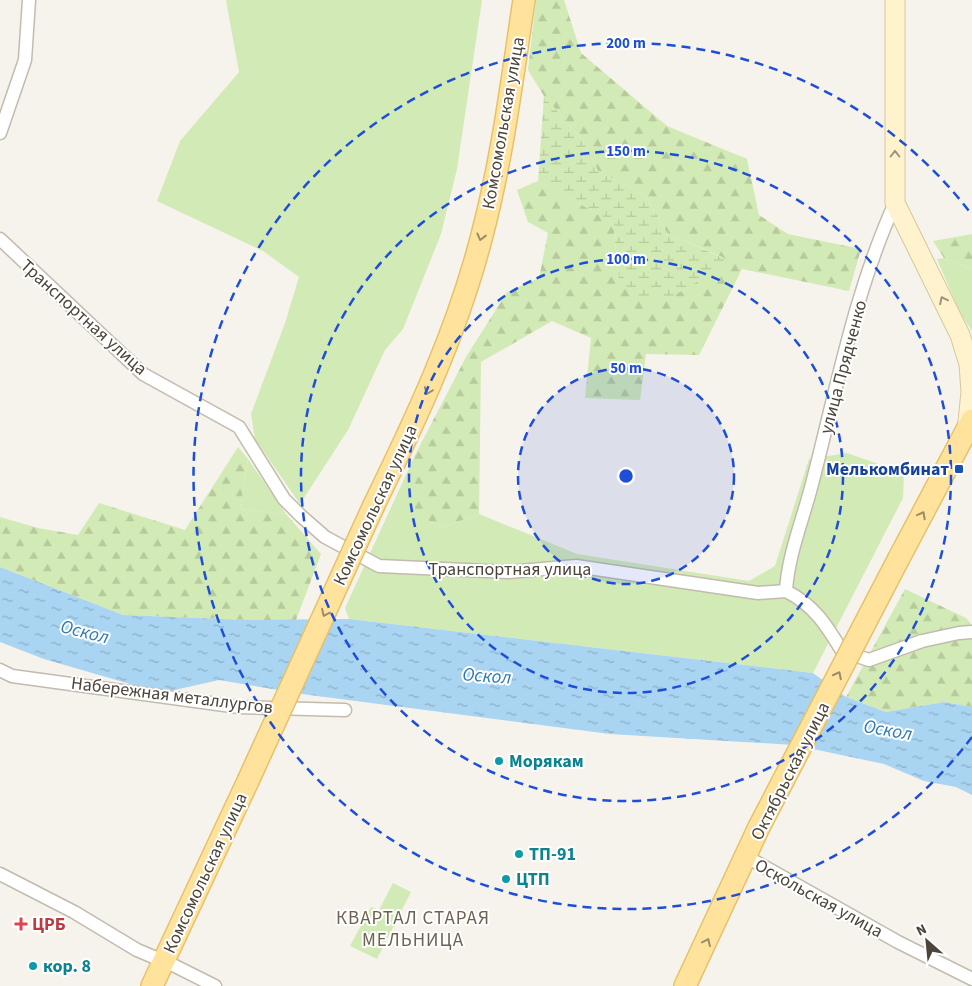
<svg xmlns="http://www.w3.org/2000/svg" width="972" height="986" font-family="'Source Sans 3',sans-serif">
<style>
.green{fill:#d2eab5}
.forest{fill:url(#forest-firs)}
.wetland{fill:url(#wetland-marsh)}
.water{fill:url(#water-ripples)}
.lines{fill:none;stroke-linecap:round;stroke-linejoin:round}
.street-casing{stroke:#c2bbae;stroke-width:15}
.secondary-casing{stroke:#d6c79b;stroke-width:21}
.primary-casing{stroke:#e6c16a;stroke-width:24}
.street{stroke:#fff;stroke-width:12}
.secondary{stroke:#fff3cd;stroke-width:19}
.primary{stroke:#ffe39c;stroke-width:21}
.primary-bridge-casing{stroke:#e6c16a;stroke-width:24;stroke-linecap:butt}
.primary-bridge{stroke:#ffe39c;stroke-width:21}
.oneway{stroke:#9c937c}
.oneway2{stroke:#9c8c66}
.ring{fill:none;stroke:#1d4ed8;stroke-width:2.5;stroke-dasharray:9 6}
.transit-dot{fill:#1a4fb4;stroke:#fff;stroke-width:2}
.culture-dot{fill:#0f9aa8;stroke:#fff;stroke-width:2}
.health-dot{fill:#e0444e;stroke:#fff;stroke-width:2}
.labels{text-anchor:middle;stroke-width:4;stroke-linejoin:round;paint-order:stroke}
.street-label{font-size:18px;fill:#4b4439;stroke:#fff}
.transit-label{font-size:18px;font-weight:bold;fill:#164399;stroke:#fff;text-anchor:end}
.culture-label{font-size:18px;font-weight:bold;fill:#0d838f;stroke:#fff;text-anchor:start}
.health-label{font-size:18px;font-weight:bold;fill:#be3a42;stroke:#fff;text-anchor:start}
.water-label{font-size:19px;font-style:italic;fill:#2e7ab2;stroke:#fff}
.neighbourhood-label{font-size:19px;letter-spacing:1px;fill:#6e6250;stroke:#fff}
.centre{fill:#1d4ed8;stroke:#fff;stroke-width:2.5}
.ring-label{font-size:15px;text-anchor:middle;font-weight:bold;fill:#1d4ed8;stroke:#fff;stroke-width:4;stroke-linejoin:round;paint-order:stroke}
</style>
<defs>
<pattern id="forest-firs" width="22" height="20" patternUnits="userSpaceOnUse" patternTransform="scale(1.25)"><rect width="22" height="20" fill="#d2eab5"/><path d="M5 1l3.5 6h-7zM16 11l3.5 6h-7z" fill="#b6ca9c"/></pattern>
<pattern id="wetland-marsh" width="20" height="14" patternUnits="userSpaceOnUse" patternTransform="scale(1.25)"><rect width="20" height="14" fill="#d2eab5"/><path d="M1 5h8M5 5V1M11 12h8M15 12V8" fill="none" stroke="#b6ca9c"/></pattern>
<pattern id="water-ripples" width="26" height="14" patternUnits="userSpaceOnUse" patternTransform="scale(1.25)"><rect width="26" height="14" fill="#a9d4f2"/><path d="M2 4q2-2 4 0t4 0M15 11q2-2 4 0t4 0" fill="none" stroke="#8caec5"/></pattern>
</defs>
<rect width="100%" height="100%" fill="#f6f3ec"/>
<path class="green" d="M226 0H482L457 169 441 234 403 329 385 350 348 430 300 504 255 439 251 414 285 323 299 277 263 251 157 201 180 141 239 72Z
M944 258 972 269V331L960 313 937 259Z
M847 453 904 473 903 498 813 673 349 619 345 608 415 455V512L440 528 479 514 577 554 749 581 775 566 809 459Z
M248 459 286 514 240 509Z
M393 883 411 892 377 959 350 946 371 907 379 910Z"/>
<path class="forest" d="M536 0H564L581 53 667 126 747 159 759 215 788 234 861 249 849 291 742 269 699 355 646 354 640 400 585 398 591 338 552 321 481 362 479 514 440 528 415 512V455L466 357 507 292 539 278 548 233 528 222 517 190 538 181 613 222 619 279 724 258 667 233 646 196 598 171 584 142 544 96 528 70Z
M972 234V269L944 258 933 241Z
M238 447 248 459 240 509 286 514 321 554 296 620H246L123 615 0 567V517L38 528 78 535 99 503 185 530Z
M905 589 966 618 972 625V707L944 702 886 712 846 697Z"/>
<path class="wetland" d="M544 96 584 142 598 171 646 196 667 233 725 259 712 273 670 298 636 299 619 279 613 222 538 181Z"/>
<path class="water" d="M0 567 123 615 246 620 349 619 813 673 846 697 886 712 944 702 972 707V795L956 787 924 781 884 764 794 745 610 734 302 694 219 680 170 691 137 686 44 659 0 642Z"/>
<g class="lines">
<defs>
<path id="street" d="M0 133 25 60 29 0
M0 239 143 374 239 427 284 499 301 516 325 537 379 566 509 572 576 566 758 593 786 591
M786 591C788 554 804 517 813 480 837 387 855 291 895 203
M786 591C814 605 827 626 842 651L869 660 922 641 959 633 972 632
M0 670 12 676 239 707 345 710
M747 857 898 942 972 979
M0 874 74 912 137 950 175 966 215 986"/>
<path id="secondary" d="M895 0V203L960 335 969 364 971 392 967 431"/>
<path id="primary" d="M374 505C416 419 457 332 481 239 502 161 512 80 524 0
M899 558 972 420
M152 986 248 781
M685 986 759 827"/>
</defs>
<use href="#street" class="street-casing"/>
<use href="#secondary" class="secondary-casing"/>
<use href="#primary" class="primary-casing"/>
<use href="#street" class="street"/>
<use href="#secondary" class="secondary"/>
<use href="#primary" class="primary"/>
<defs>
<path id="primary-bridge" d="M248 781 374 505
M759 827 899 558"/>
</defs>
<use href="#primary-bridge" class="primary-bridge-casing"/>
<use href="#primary-bridge" class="primary-bridge"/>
</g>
<defs><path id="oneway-chevron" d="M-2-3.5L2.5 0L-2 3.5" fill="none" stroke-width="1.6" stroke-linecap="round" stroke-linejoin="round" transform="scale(1.25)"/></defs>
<g class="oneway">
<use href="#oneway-chevron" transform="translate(895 154) rotate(-90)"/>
<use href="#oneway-chevron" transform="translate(943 300) rotate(-116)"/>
</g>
<g class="oneway2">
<use href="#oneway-chevron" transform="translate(481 237) rotate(104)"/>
<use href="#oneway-chevron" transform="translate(428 391) rotate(111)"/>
<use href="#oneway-chevron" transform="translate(922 515) rotate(-62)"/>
<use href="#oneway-chevron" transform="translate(325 613) rotate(115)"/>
<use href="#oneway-chevron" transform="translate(838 675) rotate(-63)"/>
<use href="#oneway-chevron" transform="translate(707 942) rotate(-65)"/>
</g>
<circle cx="626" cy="476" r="108" fill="#1d4ed8" fill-opacity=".12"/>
<g class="ring">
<circle cx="626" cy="476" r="108"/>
<circle cx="626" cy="476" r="217"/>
<circle cx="626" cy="476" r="325"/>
<path d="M972 737A433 433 0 1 1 972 215"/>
</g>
<rect class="transit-dot" x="954" y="464" width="10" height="10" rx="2.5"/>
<g class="culture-dot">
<circle cx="499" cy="761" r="5"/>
<circle cx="519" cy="854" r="5"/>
<circle cx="506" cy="879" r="5"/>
<circle cx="33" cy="966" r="5"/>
</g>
<path class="health-dot" d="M18.5 916.5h5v5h5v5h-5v5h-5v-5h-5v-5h5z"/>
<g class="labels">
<g class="street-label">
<text transform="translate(503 123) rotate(-80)" y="6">Комсомольская улица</text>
<text transform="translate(84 317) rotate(42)" y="6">Транспортная улица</text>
<text transform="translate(843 367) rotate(-75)" y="6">улица Прядченко</text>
<text transform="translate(375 505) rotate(-65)" y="6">Комсомольская улица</text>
<text x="510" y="575">Транспортная улица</text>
<text transform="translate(172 695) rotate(7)" y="6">Набережная металлургов</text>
<text transform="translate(790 771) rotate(-63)" y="6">Октябрьская улица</text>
<text transform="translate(205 873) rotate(-65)" y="6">Комсомольская улица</text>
<text transform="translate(819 898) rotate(29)" y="6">Оскольская улица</text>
</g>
<g class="transit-label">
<text x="949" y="475">Мелькомбинат</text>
</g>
<g class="culture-label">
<text x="509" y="767">Морякам</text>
<text x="529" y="860">ТП-91</text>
<text x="516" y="885">ЦТП</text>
<text x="43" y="972">кор. 8</text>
</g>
<g class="health-label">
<text x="32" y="930">ЦРБ</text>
</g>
<g class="water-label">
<text transform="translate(85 631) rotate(14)" y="7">Оскол</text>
<text transform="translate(487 675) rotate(4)" y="7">Оскол</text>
<text transform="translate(888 729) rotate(10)" y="7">Оскол</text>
</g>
<g class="neighbourhood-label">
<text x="413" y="924">КВАРТАЛ СТАРАЯ<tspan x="413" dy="22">МЕЛЬНИЦА</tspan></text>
</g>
</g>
<circle cx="626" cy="476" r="8" class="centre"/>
<g class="ring-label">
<text x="626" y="48">200 m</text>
<text x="626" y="156">150 m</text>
<text x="626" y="264">100 m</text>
<text x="626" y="373">50 m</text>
</g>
<g transform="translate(927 941) rotate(333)" stroke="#ffffff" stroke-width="4" paint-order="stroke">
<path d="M0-4L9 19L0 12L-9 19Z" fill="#4b4439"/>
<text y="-8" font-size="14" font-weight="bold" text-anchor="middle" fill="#4b4439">N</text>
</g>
</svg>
